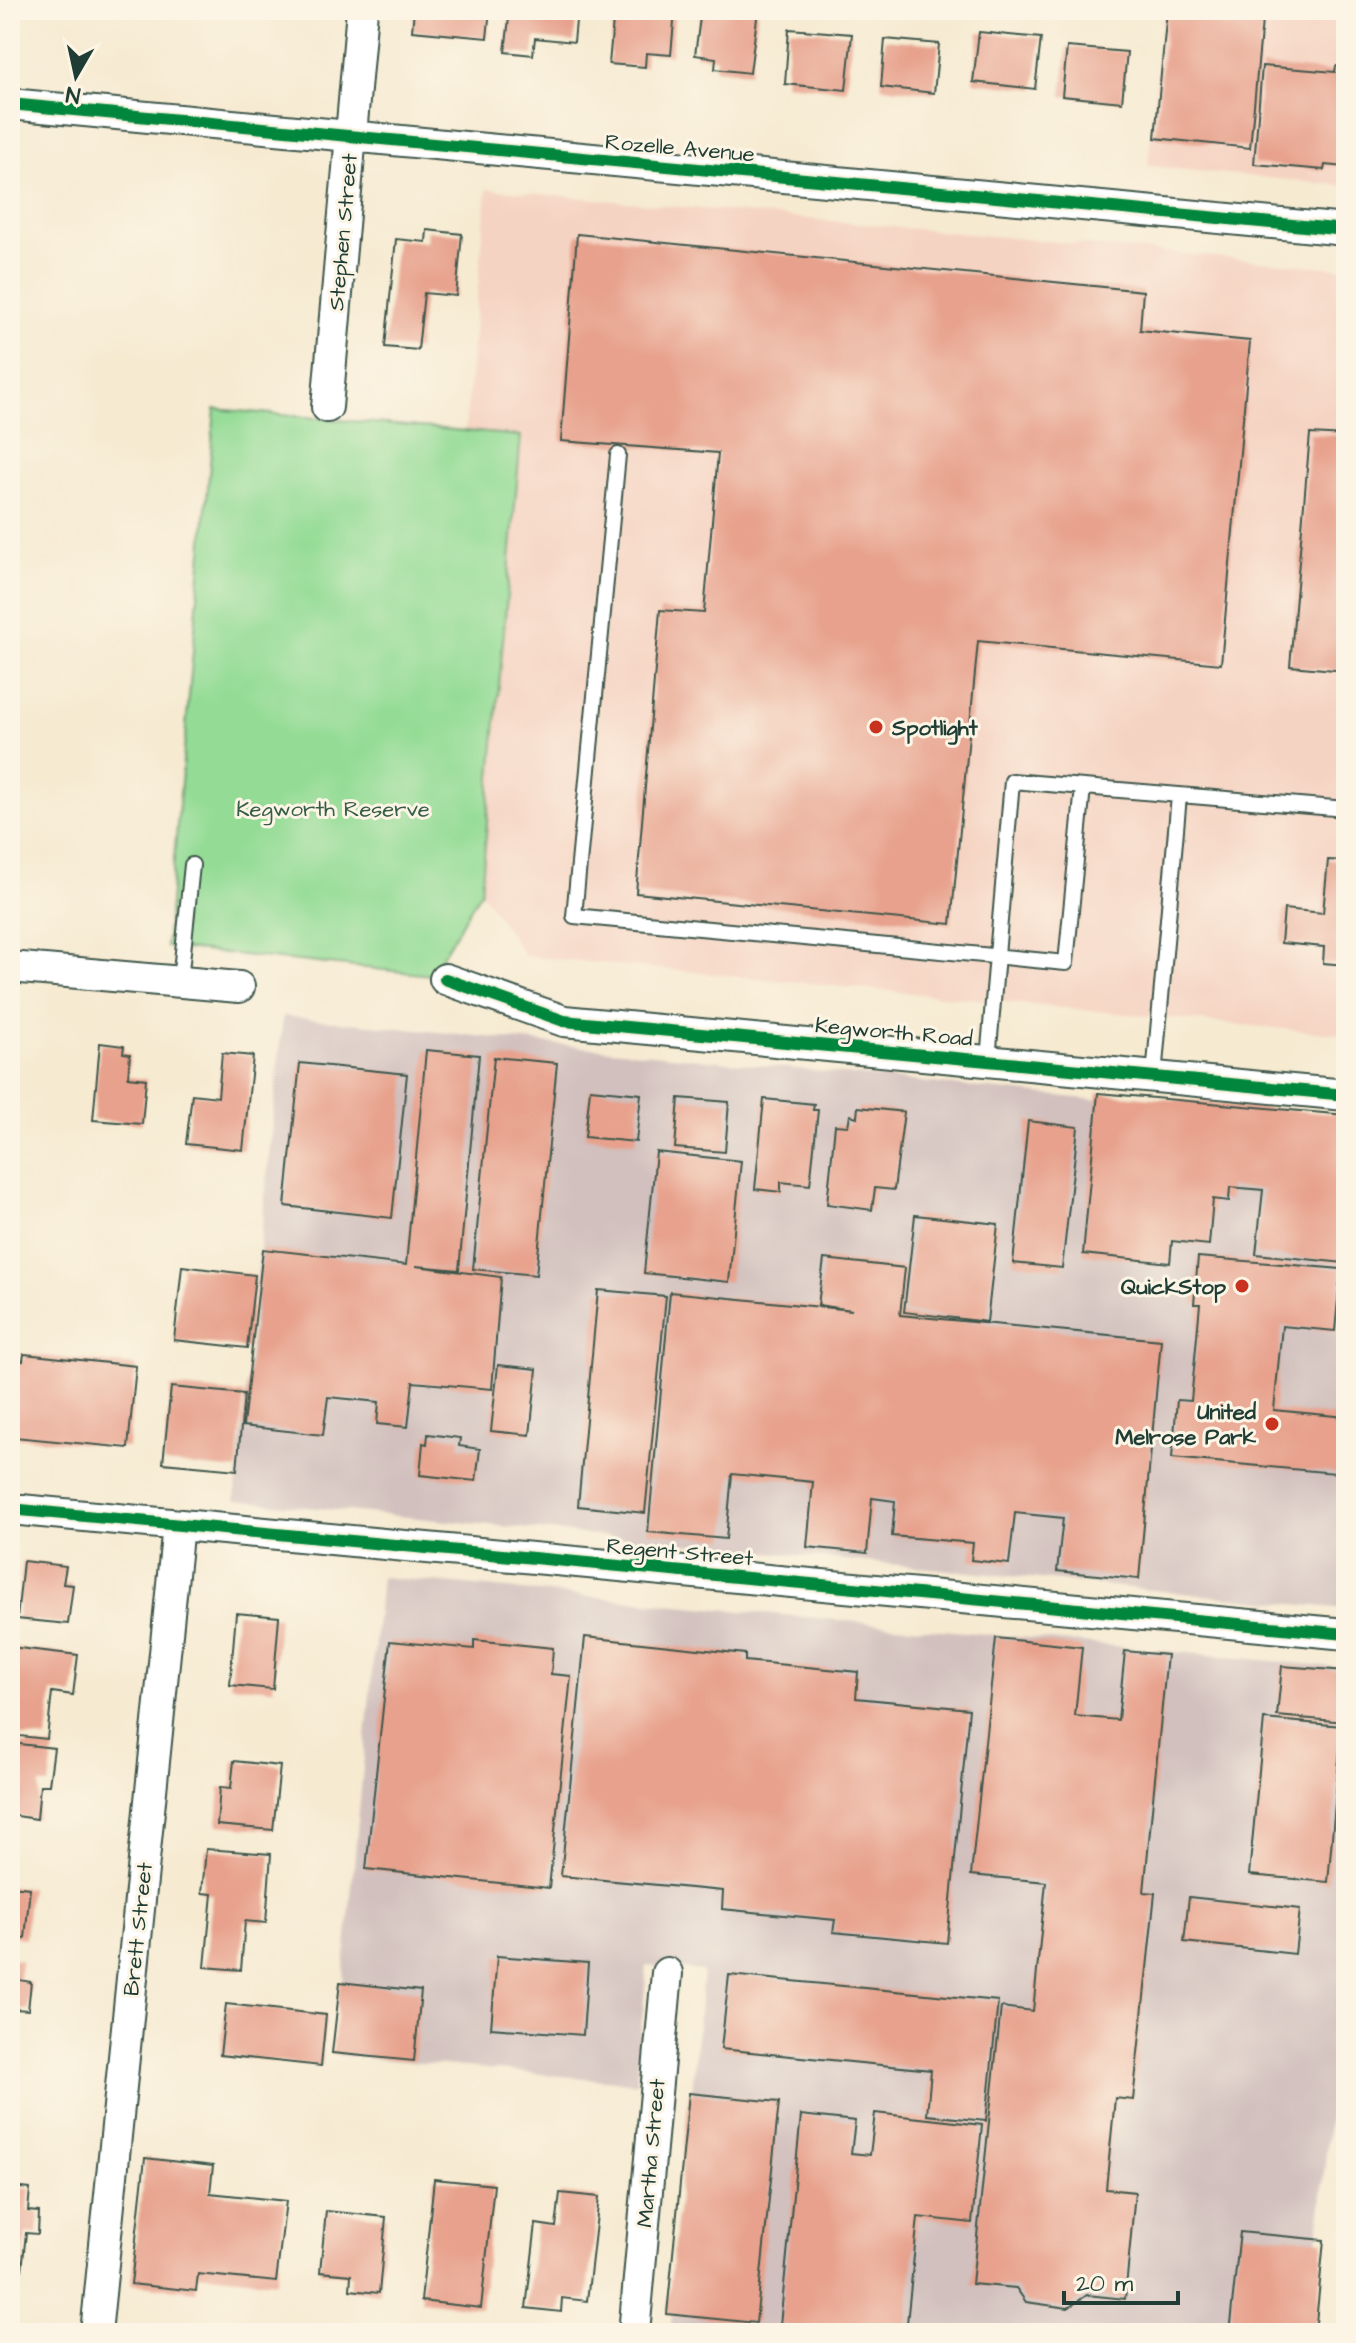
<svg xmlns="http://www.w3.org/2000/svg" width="1356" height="2343" font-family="'Architects Daughter',sans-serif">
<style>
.built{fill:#f5d3c2}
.industrial{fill:#d1c0bd}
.green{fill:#94dc96;stroke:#5a8c65;stroke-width:2}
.building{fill:#e7a18c}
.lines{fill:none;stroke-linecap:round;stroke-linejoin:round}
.lane-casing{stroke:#3f574c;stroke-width:18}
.street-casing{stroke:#3f574c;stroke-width:34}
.lane{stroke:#fff;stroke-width:14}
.street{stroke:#fff;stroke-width:30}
.cycleway-casing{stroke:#fcf5e5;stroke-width:17}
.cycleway{stroke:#00873e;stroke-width:12}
.poi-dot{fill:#c8321e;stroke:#fcf5e5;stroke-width:3}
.labels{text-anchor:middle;stroke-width:6;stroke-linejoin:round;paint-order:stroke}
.street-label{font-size:22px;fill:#1f3d34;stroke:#fcf5e5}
.poi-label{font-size:22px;font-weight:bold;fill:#1f3d34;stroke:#fcf5e5;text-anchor:end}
.park-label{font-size:22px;fill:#365d48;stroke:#fcf5e5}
</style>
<rect width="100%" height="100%" fill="#fcf5e5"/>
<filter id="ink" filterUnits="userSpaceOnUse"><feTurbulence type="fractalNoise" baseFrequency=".0125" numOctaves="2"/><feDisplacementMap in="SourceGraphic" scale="16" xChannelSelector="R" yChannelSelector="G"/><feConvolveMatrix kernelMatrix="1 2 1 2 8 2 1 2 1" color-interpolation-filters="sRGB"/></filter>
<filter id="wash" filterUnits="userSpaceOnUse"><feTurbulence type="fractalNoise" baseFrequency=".006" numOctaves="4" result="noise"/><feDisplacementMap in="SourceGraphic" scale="32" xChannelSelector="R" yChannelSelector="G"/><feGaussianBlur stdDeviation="1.8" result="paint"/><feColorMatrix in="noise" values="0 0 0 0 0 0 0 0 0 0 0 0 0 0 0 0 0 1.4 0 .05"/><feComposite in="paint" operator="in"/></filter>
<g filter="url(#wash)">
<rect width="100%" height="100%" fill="#f6ead1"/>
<path class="built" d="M1163 10H1346V186L1148 166Z
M487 189 1346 269V1035L525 956 481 891 521 437 465 431Z"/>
<path class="industrial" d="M283 1016 1346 1126V1609L235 1500Z
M381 1577 1346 1668V1939L1309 2333H670L703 1971 647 1966 636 2083 336 2055Z"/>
<path class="green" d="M215 409 521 436 481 891 431 975 166 947Z"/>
<g id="blocks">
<path class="building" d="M414 10H490L487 38 412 31Z
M510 10H577L574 42 535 38 533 55 505 52Z
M614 10H675L671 55 646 53 645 67 609 64Z
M701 10H758L750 73 715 69 716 58 695 55Z
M1167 10H1263L1250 148 1155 138Z
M789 29 852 34 846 90 785 84Z
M979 32 1041 38 1035 89 973 82Z
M885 39 939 44 934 93 881 87Z
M1067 47 1127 52 1122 102 1062 96Z
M1262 66 1335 72 1336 66H1346V167L1325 165 1324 170 1254 164Z
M427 230 462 234 456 296 424 293 418 350 385 347 396 239 426 242Z
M577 234 1143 291 1140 330 1250 341 1221 664 978 641 951 924 636 893 660 610 704 613 718 453 561 441Z
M1310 434 1346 436 1341 515 1346 516V671L1290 666Z
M1328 860 1346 861V965L1323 963 1324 947 1281 943 1284 909 1323 913Z
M100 1043 124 1046 123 1053 130 1054 128 1077 146 1079 142 1124 93 1120Z
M426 1050 479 1055 459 1270 416 1266 501 1277 492 1389 413 1382 408 1427 377 1424 379 1402 328 1397 323 1435 243 1426 263 1249 406 1265Z
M222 1053 253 1056 243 1150 186 1144 192 1094 218 1097Z
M494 1057 557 1063 536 1275 473 1269Z
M300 1063 407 1074 392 1218 285 1206Z
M590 1089 641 1094 636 1142 585 1137Z
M1098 1093 1346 1115 1344 1263 1256 1254 1263 1190 1230 1187 1229 1201 1213 1199 1209 1245 1172 1241 1170 1263 1083 1254Z
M679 1098 729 1102 725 1152 675 1148Z
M764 1099 814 1104 813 1110H818L810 1185 781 1182V1192L755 1189Z
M858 1107 904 1112 894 1190 875 1188 872 1210 827 1204 835 1125 848 1126 850 1115 857 1117Z
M1028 1121 1078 1127 1062 1268 1013 1263Z
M656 1152 741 1161 729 1282 644 1273Z
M915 1215 998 1224 987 1322 904 1312Z
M1198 1257 1341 1269 1335 1331 1282 1326 1274 1410 1346 1417V1474L1172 1458 1177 1400 1191 1401 1200 1304H1194Z
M824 1259 905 1268 900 1315 1161 1340 1139 1579 1057 1571 1063 1518 1015 1513 1009 1564 971 1560 973 1543 892 1536 895 1501 872 1498 867 1553 807 1547 813 1482 732 1474 726 1539 648 1532 670 1292 852 1310 818 1305Z
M182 1266 255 1275 247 1348 174 1340Z
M598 1290 666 1296 645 1513 578 1506Z
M24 1354 136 1366 128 1448 15 1437V1442L10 1441V1359L23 1361Z
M498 1365 537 1369 530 1435 491 1431Z
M171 1387 244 1394 237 1470 163 1463Z
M428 1434 460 1438 459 1446 480 1449 476 1481 420 1475 423 1443 427 1444Z
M23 1561 66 1566 63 1584 73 1585 68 1624 17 1619Z
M236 1613 279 1617 273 1689 230 1685Z
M585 1637 745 1654V1661L858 1672 856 1698 969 1709 947 1943 833 1932 835 1920 722 1909 723 1891 561 1876Z
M996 1638 1082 1647 1075 1716 1118 1720 1125 1651 1167 1655 1144 1892 1155 1893 1133 2100 1115 2098 1106 2189 1135 2192 1125 2299 1087 2295 1068 2308 1026 2302 1016 2288 972 2284 1001 2007 1033 2011 1046 1882 971 1875Z
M474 1640 553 1648 551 1674 571 1676 549 1888 366 1869 390 1641 474 1649Z
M10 1647 78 1655 73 1695 52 1692 47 1739 10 1735Z
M1282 1666 1346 1671V1722L1277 1716Z
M1264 1719 1342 1726 1328 1882 1249 1875Z
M10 1743 54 1748 49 1785H40L37 1819 10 1815Z
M234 1761 280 1766 273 1830 217 1825 220 1787 231 1788Z
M206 1849 271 1854 266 1923 245 1921 241 1970 205 1967 212 1894 202 1893Z
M10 1886 30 1888 25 1938 10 1936Z
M1189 1897 1300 1909 1295 1954 1184 1942Z
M497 1956 588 1963 583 2035 491 2028Z
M10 1958 21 1960 19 1980 31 1982 28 2010 15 2009 12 2035Z
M729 1975 998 2001 986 2121 927 2115 931 2070 721 2049Z
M340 1982 421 1991 414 2061 332 2053Z
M226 2004 326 2015 321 2066 220 2055Z
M689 2093 779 2102 756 2323 667 2314Z
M875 2113 982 2125 972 2223 918 2217 906 2333H852L780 2325 801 2115 855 2121 851 2153 870 2155Z
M145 2158 213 2166 210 2193 286 2201 276 2282 198 2274 196 2291 131 2284Z
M434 2179 494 2185 481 2308 421 2301Z
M10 2187 30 2189 28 2211 39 2212 38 2234 26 2233 22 2270 10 2269Z
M560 2193 599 2197 587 2301 562 2298 561 2312 526 2308 536 2224 556 2227Z
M326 2211 386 2217 379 2293 350 2290 351 2275 320 2272Z
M1240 2232 1324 2240 1315 2333H1229Z"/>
</g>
</g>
<g filter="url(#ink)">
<use href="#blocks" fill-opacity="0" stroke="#3f574c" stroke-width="2"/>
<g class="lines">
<defs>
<path id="lane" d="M618 455 574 916 1066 963 1083 787
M180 981 192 865
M988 1060 1012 781 1346 809
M1154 1076 1179 796"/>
<path id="street" d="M10 104 1346 230
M327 407 362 10
M10 967 239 987
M445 979 564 1021 1346 1095
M10 1509 1346 1634
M96 2333 178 1525
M634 2333 667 1973"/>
</defs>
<use href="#lane" class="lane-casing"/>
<use href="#street" class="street-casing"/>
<use href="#lane" class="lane"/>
<use href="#street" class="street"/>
<defs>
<path id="cycleway" d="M10 104 1346 230
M445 979 564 1021 1346 1095
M10 1509 1346 1634"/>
</defs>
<use href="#cycleway" class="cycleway-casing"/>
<use href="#cycleway" class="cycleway"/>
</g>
</g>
<g class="poi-dot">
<circle cx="876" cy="727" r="8"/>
<circle cx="1242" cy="1286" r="8"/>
<circle cx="1272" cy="1424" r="8"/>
</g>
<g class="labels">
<g class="street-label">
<text transform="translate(680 147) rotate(5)" y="8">Rozelle Avenue</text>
<text transform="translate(342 232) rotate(-85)" y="8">Stephen Street</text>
<text transform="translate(894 1031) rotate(5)" y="8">Kegworth Road</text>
<text transform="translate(680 1551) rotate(5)" y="8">Regent Street</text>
<text transform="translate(137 1929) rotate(-84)" y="8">Brett Street</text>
<text transform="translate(650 2153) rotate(-85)" y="8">Martha Street</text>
</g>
<g class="poi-label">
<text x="892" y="735" text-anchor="start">Spotlight</text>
<text x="1226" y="1294">QuickStop</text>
<text x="1256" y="1419">United<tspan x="1256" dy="25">Melrose Park</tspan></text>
</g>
<g class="park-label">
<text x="333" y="816">Kegworth Reserve</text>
</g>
</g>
<rect width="1356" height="2343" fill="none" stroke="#fcf5e5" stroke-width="40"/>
<g transform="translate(76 76) rotate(189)" stroke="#fcf5e5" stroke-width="6" paint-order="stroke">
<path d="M0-6L14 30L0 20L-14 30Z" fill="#1f3d34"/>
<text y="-12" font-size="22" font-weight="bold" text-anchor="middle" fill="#1f3d34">N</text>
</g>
<path d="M1064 2291v12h114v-12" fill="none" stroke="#1f3d34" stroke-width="4"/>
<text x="1076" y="2291" font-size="24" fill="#1f3d34" stroke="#fcf5e5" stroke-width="6" paint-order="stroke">20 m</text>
</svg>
